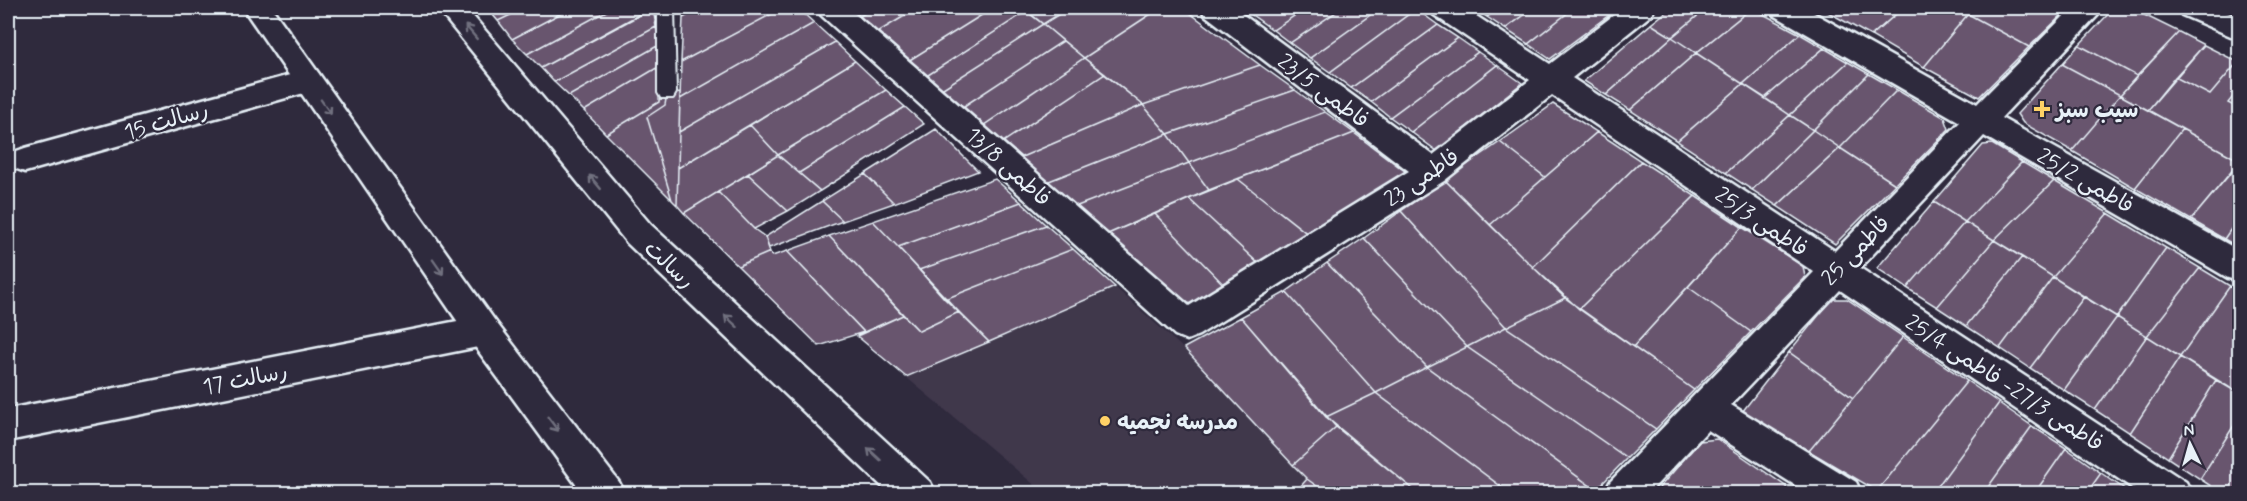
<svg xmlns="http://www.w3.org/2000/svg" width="2247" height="501" font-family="Mynerve,'Playpen Sans Arabic',sans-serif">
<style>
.built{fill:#40374c}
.building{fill:#67556e;stroke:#e8f1f8;stroke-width:1.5}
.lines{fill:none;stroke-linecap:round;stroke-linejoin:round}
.lane-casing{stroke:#e8f1f8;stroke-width:4}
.street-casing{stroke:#e8f1f8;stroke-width:5}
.secondary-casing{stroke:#e8f1f8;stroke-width:5}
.lane{fill:#2f2a3d;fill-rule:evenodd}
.street{fill:#2f2a3d;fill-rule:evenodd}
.secondary{fill:#2f2a3d;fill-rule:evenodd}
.oneway{stroke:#70707e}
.poi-dot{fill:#ffd166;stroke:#2f2a3d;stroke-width:2}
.labels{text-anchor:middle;stroke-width:4.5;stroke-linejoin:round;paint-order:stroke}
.street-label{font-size:22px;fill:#e8f1f8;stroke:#2f2a3d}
.poi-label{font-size:22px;font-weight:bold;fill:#e8f1f8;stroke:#2f2a3d;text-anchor:start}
</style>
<rect width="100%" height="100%" fill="#2f2a3d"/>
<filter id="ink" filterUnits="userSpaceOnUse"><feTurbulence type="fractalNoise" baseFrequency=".0167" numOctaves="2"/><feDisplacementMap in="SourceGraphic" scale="12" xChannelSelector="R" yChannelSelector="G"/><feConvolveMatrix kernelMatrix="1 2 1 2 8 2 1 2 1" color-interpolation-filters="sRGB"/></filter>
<g filter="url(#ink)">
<path class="built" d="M1115 287 1184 349 1307 479 1294 493H1044L906 377Z"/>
<path class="building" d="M487 8H525L498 21Z
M525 8H571L512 39 498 21Z
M571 8H612L527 54 512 39Z
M612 8H651L541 68 527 54Z
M653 8 656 27 554 82 541 68Z
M683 8H701L683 18Z
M701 8H783L681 62 683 18Z
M783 8H798L814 23 680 99 681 62Z
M847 8H874L858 17Z
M874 8H918L876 33 858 17Z
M918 8H993L908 61 876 33Z
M993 8H1022L1027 11 925 77 908 61Z
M1022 8H1069L1043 24Z
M1069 8H1160L1084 58 1043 24Z
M1160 8H1183L1260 65 1143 105 1084 58Z
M1242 8H1306L1273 30Z
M1306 8H1342L1290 43 1273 30Z
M1342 8H1380L1310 58 1290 43Z
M1380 8 1416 9 1330 72 1310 58Z
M1474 8H1499L1487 17Z
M1499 8H1534L1505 29 1487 17Z
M1534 8H1574L1528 44 1505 29Z
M1574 8 1617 9 1550 59 1528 44Z
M1671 8H1707L1672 37 1651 24Z
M1707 8H1752L1696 53 1672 37Z
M1752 8 1800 34 1743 84 1696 53Z
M1829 8H1903L1871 36 1826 11Z
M1903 8H1956L1968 14 1924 67 1871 36Z
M1975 8H2059L2066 11 2029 47 1968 14Z
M2114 8H2130L2179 32 2137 76 2079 45Z
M1416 9 1438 25 1351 88 1330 72Z
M1027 11 1043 24 940 90 925 77Z
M1968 14 2029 47 1979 97 1924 67Z
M814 23 835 42 679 132 680 99Z
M1043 24 1063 41 961 108 940 90Z
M1651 24 1672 37 1606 95 1584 81Z
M1438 25 1458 38 1371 102 1351 88Z
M656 27 659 45 569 96 554 82Z
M2179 32 2204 45 2148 110 2120 95Z
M1800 34 1824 48 1765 98 1743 84Z
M1672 37 1696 53 1630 110 1606 95Z
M1458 38 1478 52 1390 117 1371 102Z
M1063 41 1084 58 981 127 961 108Z
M835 42 855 61 678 168 679 132Z
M659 45 660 66 584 111 569 96Z
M2079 45 2137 76 2120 95 2062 64Z
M2204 45 2238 62 2210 95 2175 77Z
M1824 48 1848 62 1790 115 1765 98Z
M1478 52 1497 65 1411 132 1390 117Z
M1696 53 1743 84 1677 141 1630 110Z
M1084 58 1105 74 1000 144 981 127Z
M855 61 886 90 778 155 750 125Z
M1848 62 1869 74 1813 130 1790 115Z
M2238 62 2240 88 2228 103 2240 109V161L2148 110 2175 77 2210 95Z
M2062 64 2120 95 2072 151 2023 123 2017 114Z
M1260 65 1295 90 1168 134 1143 105Z
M1497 65 1522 83 1437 151 1411 132Z
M660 66 659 102 606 134 584 111Z
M1105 74 1143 105 1017 159 1000 144Z
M1869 74 1897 90 1840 148 1813 130Z
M1743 84 1790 115 1726 173 1677 141Z
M2240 88V109L2228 103Z
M886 90 905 107 799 173 778 155Z
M1295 90 1325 112 1189 163 1168 134Z
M1897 90 1945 118 1949 129 1895 184 1840 148Z
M680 92 679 132 677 205 672 200 647 117 665 105 667 93Z
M667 93 665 105 647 117 672 200 606 134 659 102 660 94Z
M2120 95 2182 129 2135 188 2072 151Z
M1553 104 1597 132 1545 177 1500 142Z
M1143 105 1168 134 1044 183 1017 159Z
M905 107 924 124 820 191 799 173Z
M1325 112 1354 133 1209 190 1189 163Z
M1790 115 1813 130 1752 190 1726 173Z
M750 125 778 155 684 213 677 205 678 168Z
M936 129 978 171 894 203 865 174Z
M2182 129 2240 161 2191 220 2135 188Z
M1813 130 1840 148 1777 206 1752 190Z
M1597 132 1641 161 1533 267 1490 225Z
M1354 133 1406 172 1309 235 1238 179Z
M1168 134 1189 163 1072 208 1044 183Z
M1500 142 1545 177 1490 225 1445 180Z
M1992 144 2022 162 1965 222 1934 202 1983 145Z
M1840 148 1895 184 1835 244 1777 206Z
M778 155 820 191 788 211 748 174Z
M1641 161 1695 196 1579 309 1533 267Z
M2022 162 2054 181 1994 240 1965 222Z
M2240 162V216L2224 239 2191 220Z
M1189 163 1209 190 1103 236 1072 208Z
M748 174 788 211 754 229 718 192Z
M865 174 894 203 843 221 822 201Z
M995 179 1021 202 898 247 873 221Z
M1238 179 1309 235 1261 266 1189 199Z
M1445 180 1533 267 1565 298 1506 327 1401 211Z
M2054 181 2108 213 2053 277 1994 240Z
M718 192 754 229 765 237 770 252 738 266 684 213Z
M1695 196 1742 227 1633 347 1579 309Z
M1189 199 1261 266 1227 288 1155 214Z
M822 201 843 221 769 248 765 237Z
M1021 202 1046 225 919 270 898 247Z
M1934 202 1965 222 1907 288 1877 268Z
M1401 211 1506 327 1467 347 1364 238Z
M2108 213 2166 248 2117 317 2053 277Z
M1155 214 1227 288 1198 307 1180 304 1103 236Z
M2240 216V248L2224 239Z
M873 221 898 247 959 312 919 331 829 236Z
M1965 222 1994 240 1937 307 1907 288Z
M1046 225 1073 249 945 299 919 270Z
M1742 227 1803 266 1805 277 1751 332 1688 287Z
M829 236 903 315 864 332 787 251Z
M1364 238 1467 347 1427 367 1327 263Z
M1994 240 2022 257 1966 326 1937 307Z
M2166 248 2200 268 2147 336 2117 317Z
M1073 249 1115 287 989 342 945 299Z
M787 251 864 332 819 346 738 266 770 252 772 256Z
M2022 257 2053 277 2000 348 1966 326Z
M1327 263 1427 367 1376 393 1286 292Z
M2200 268 2230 286 2180 357 2147 336Z
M2053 277 2084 297 2030 368 2000 348Z
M2230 286 2240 292V394L2180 357Z
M1688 287 1751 332 1694 390 1633 347Z
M1286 292 1376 393 1326 417 1241 317Z
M2084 297 2117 317 2064 390 2030 368Z
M1565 298 1694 390 1656 429 1506 327Z
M1832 299H1847L1903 337 1853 398 1789 352Z
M959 312 989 342 906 377 857 336 903 315 919 331Z
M1241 317 1336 427 1293 465 1184 348Z
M2117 317 2147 336 2095 410 2064 390Z
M1506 327 1656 429 1627 458 1467 347Z
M2147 336 2180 357 2130 433 2095 410Z
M1903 337 1967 381 1877 491 1809 451Z
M1467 347 1627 458 1596 490 1427 367Z
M1789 352 1853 398 1809 451 1742 412Z
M2180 357 2216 380 2168 458 2130 433Z
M1427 367 1596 490 1593 494H1511L1376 393Z
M2216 380 2240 394V416L2200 479 2168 458Z
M1967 381 1999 403 1932 494 1877 491Z
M1376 393 1511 494H1419L1326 417Z
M1999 403 2032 426 1983 494H1932Z
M2240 416V494H2223L2200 479Z
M2032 426 2066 448 2034 494H1983Z
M1336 427 1419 494H1328L1307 479 1293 465Z
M1717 439 1787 487 1780 494H1667L1659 488 1700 441Z
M2066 448 2101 473 2086 494H2034Z
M2101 473 2132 494H2086Z
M1307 479 1328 494H1294Z"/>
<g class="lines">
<defs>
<path id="lane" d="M658 8H674L676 93 673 98H661L658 93Z"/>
<path id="street" d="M817 8H848L1189 306 1409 171 1205 15 1201 8H1234L1433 155 1530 80 1434 15 1430 8H1464L1550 64 1623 8H1655L1651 15 1572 78 1835 251 1960 122 1774 15 1770 8H1805L1977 104 2072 8H2102L2098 15 2001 118 2240 251V281L2228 278 1984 136 1860 268 2186 482 2192 494H2141L1840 290 1731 405 1856 482 1862 494H1809L1708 430 1648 494H1604L1610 482 1814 272 1552 95 1444 181 1199 335 1187 340 1175 335 821 15Z
M308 70 318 73 323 81 318 89 25 172 14 168 9 160 14 152 25 148Z
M483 316 495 321 500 331 495 341 483 346 8 441V409Z"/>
<path id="secondary" d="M243 8H272L495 321 619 482 625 494H583L471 341Z
M437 8H466L651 225 930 482 936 494H890L627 243Z
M2178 8H2216L2240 18V40L2182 15Z"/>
</defs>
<use href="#lane" class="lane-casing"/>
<use href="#street" class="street-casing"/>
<use href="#secondary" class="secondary-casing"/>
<use href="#lane" class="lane"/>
<use href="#street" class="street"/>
<use href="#secondary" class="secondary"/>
</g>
<defs><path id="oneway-shaft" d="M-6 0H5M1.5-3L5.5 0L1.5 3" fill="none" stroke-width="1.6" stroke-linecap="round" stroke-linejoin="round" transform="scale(1.5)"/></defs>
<g class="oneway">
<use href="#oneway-shaft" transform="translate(471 32) rotate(-130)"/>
<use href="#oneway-shaft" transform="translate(326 107) rotate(55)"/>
<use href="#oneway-shaft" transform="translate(595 182) rotate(-130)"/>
<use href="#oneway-shaft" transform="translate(438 267) rotate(55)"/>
<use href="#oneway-shaft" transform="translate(731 321) rotate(-137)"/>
<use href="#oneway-shaft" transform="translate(553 424) rotate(53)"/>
<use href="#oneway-shaft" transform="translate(874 454) rotate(-137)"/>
</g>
</g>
<g class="poi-dot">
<path d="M2039 100h6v6h6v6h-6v6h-6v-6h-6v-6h6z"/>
<circle cx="1105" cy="421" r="6"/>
</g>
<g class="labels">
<g class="street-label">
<text transform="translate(1324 90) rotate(37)" y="8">فاطمی 23/5</text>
<text transform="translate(166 120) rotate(-16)" y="8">رسالت 15</text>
<text transform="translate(1009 166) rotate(42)" y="8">فاطمی 13/8</text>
<text transform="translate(1421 177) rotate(-34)" y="8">فاطمی 23</text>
<text transform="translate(2086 180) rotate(30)" y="8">فاطمی 25/2</text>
<text transform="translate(1762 221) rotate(34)" y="8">فاطمی 25/3</text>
<text transform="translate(1855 250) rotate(-46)" y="8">فاطمی 25</text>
<text transform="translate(670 264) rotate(43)" y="8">رسالت</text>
<text transform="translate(245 378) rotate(-11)" y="8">رسالت 17</text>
<text transform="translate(2005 382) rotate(33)" y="8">فاطمی 27/3- فاطمی 25/4</text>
</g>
<g class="poi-label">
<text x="2056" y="117">سیب سبز</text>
<text x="1117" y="429">مدرسه نجمیه</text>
</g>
</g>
<rect width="2247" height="501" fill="none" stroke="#2f2a3d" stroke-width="30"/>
<rect x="15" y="15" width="2217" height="471" fill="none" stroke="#e8f1f8" stroke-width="2" filter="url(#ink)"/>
<g transform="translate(2190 444) rotate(355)" stroke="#2f2a3d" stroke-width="4.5" paint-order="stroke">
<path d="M0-4.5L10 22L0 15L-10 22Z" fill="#e8f1f8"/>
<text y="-9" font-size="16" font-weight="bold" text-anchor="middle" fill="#e8f1f8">N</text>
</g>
</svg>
